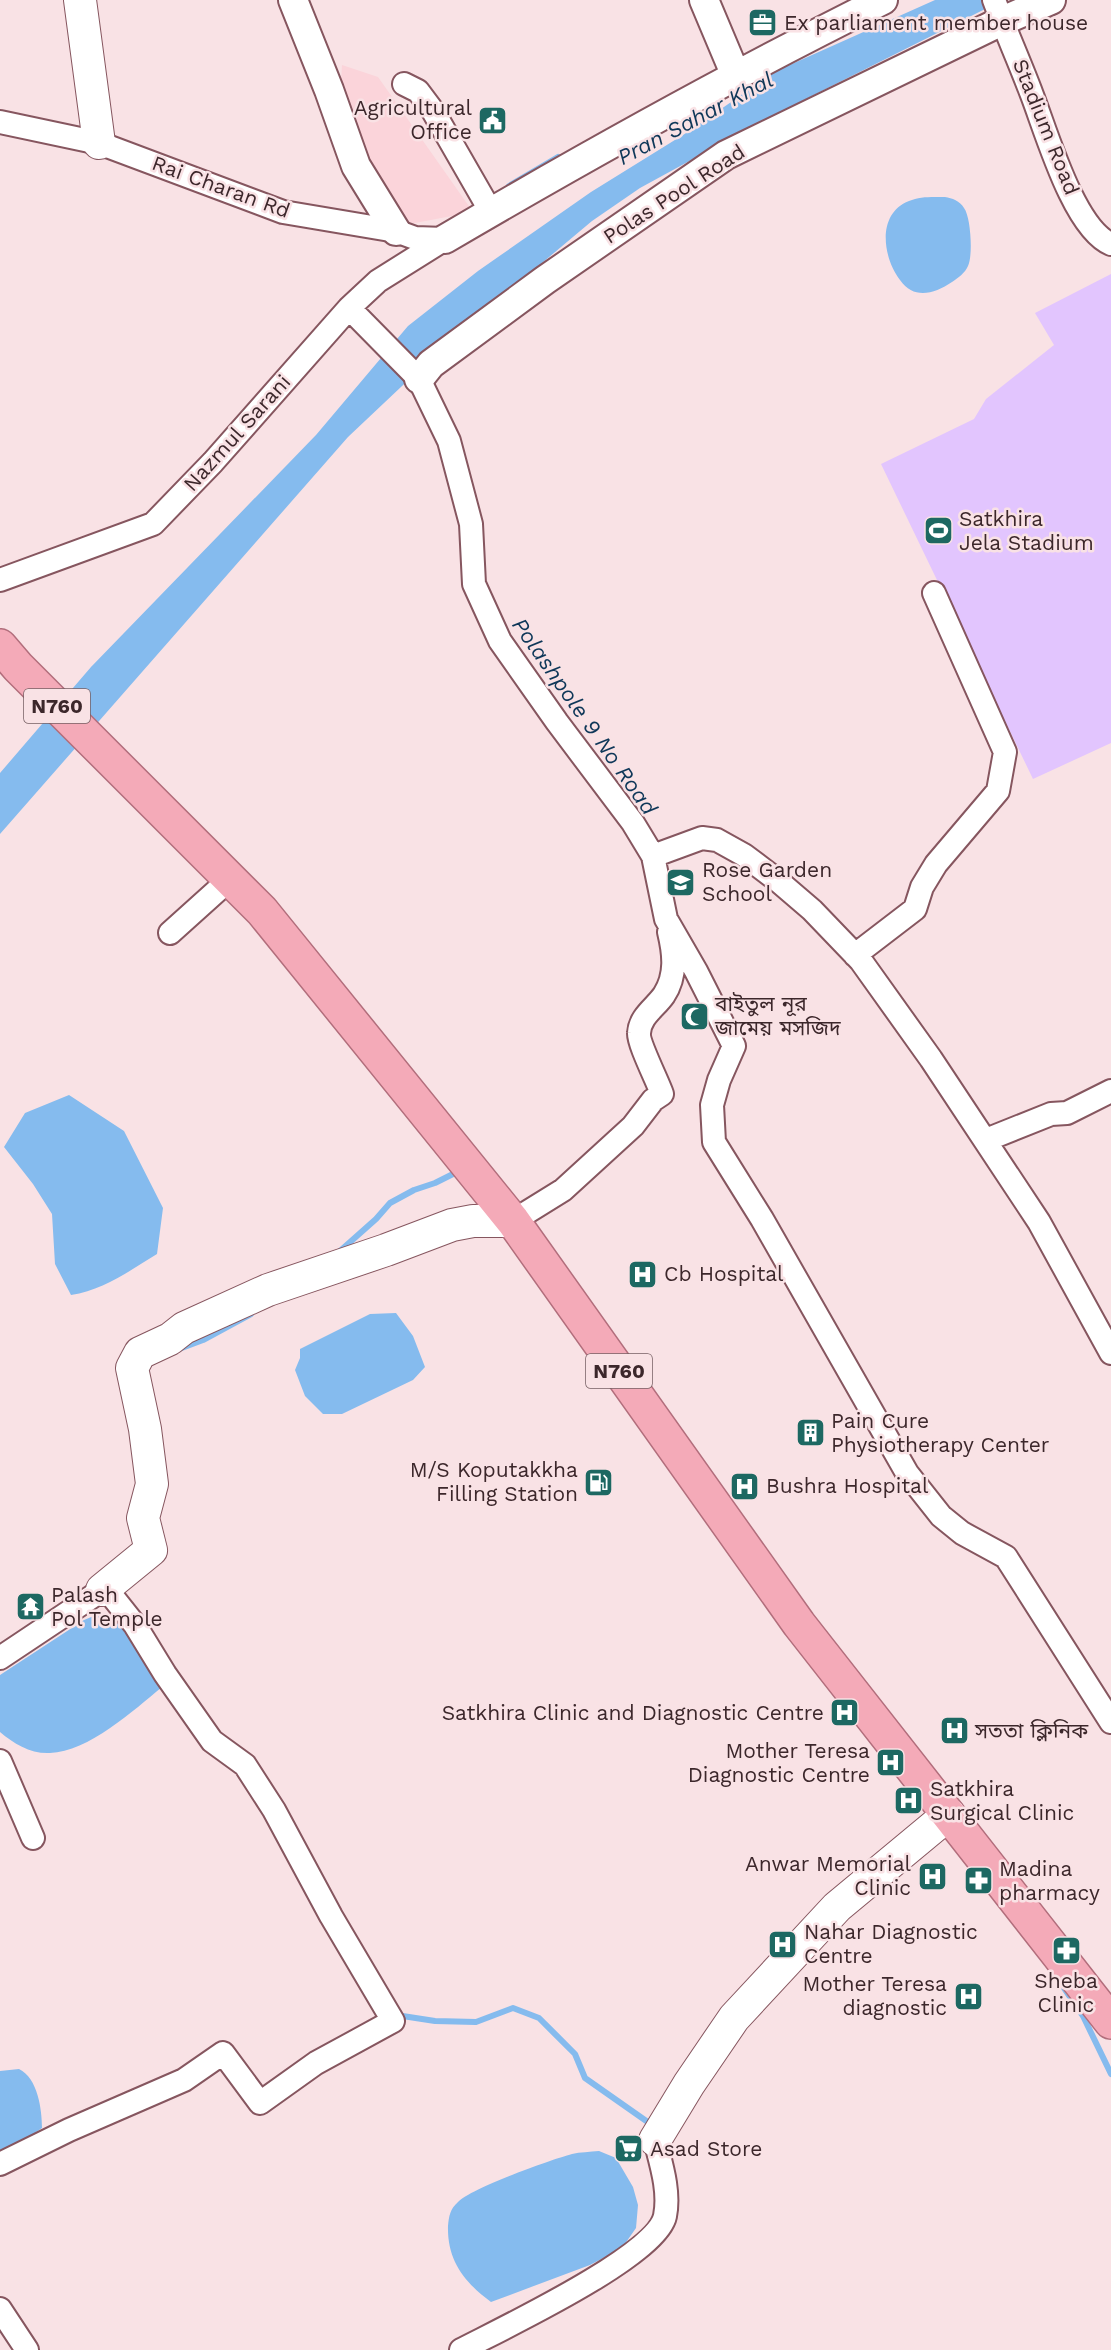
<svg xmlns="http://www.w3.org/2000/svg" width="1111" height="2350" font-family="'Work Sans','Noto Sans Bengali',sans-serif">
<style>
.built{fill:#fbd4da}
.green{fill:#e2c5fe}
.water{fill:#85bbee}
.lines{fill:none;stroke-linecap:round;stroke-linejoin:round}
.stream{stroke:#85bbee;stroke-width:6}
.minor-casing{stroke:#86565f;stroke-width:26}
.tertiary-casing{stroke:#86565f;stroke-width:32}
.secondary-casing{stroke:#86565f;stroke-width:34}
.trunk-casing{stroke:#b26e7c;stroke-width:36}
.minor{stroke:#fff;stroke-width:22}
.tertiary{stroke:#fff;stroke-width:28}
.secondary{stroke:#fff;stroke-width:32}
.trunk{stroke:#f4aab8;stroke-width:33}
.labels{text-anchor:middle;stroke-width:5;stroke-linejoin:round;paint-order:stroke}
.shield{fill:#f9e2e5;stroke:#755f63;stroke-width:1.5}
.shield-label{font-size:20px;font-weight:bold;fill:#3c272b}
.poi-label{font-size:21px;fill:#3c272b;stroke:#f9e2e5;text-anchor:start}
.street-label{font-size:21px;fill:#3c272b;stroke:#f9e2e5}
.water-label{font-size:22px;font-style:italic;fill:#0e3758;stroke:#f9e2e5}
</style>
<rect width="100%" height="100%" fill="#f9e2e5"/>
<path class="built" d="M342 65 378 77 473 212 399 226 340 96Z"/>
<path class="green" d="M1111 274V743L1033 779 881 464 974 419 986 399 1054 345 1035 313Z"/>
<path class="water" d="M935 0H1003L772 116 640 188 592 221 455 336 348 437 0 834V773L91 667 316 435 408 326 478 271 591 192 691 130 774 72Z
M945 197C952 198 960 201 964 208 971 217 973 256 968 266 965 273 958 278 952 282 934 294 914 300 900 280 883 258 876 214 909 201 920 196 933 197 945 197Z
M69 1095 124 1131 163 1208 157 1254C129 1271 104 1290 71 1295L55 1264 52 1214 33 1184 4 1147 25 1113Z
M396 1313 413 1336 425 1367 413 1380 342 1414H323L305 1396 295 1370 300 1358V1349L370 1314Z
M101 1613 116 1617 153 1667 162 1687C134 1710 88 1752 50 1753 31 1754 14 1744 0 1732V1675L84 1620Z
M19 2069C38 2078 42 2110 42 2128L23 2141 0 2154V2071Z
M599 2151 616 2158 633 2187 638 2205 636 2228 622 2248 590 2265 491 2302C464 2282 447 2260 448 2226 449 2216 450 2209 458 2202 472 2188 550 2160 572 2154 580 2152 590 2152 599 2151Z"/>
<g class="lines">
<path class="stream" d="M509 186 558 157
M340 1251 376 1219 390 1203 414 1190 435 1183 459 1171
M179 1349 203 1340 251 1314
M1064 1988 1083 2016 1111 2074
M396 2015 435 2021 476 2022 513 2008 539 2018 575 2054 585 2078 652 2125"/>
<defs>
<path id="minor" d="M994 0C1006 32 1020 63 1032 95 1046 131 1074 229 1111 244
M404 84 418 91 433 111 491 212
M0 122 99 143 283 212 396 231 415 238 445 239
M349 308 419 379 449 441 471 524 474 584 500 641 557 722 633 823 653 856
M0 580 153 524 213 462 349 308 378 281 445 239
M170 933 230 879
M855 955 915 909 922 887 936 864 998 791 1005 752 934 593
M986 1140 1051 1114 1067 1113 1111 1091
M513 1221 563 1190 633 1126 653 1100 662 1094C658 1082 638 1043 639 1033 640 1016 655 1008 664 995 677 975 674 953 669 932
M1111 1353 1039 1222 931 1059 861 961 812 910 777 880 744 855 717 840 702 838 653 856 666 919 696 971 734 1046 719 1080 712 1105 714 1142 762 1219 907 1473 941 1516 962 1533 1006 1557 1111 1722
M0 1658 102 1590 112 1596 135 1625 165 1674 212 1741 245 1765 274 1810 331 1916 393 2021 316 2063 260 2103 223 2053 184 2080 69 2130 0 2164
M0 1761 33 1838
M0 2309 27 2350
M461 2350C499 2330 657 2256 665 2216 670 2191 661 2164 655 2140"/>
<path id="tertiary" d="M293 0 329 90 356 166 396 231
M704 0 736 76
M445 239C588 155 734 74 883 0
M419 379 431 364 545 280 726 155 1002 21 1051 0"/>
<path id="secondary" d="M80 0 99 143
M102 1590 151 1550 143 1518 152 1484 145 1429 132 1368 140 1353 170 1339 184 1328 268 1290 386 1250 452 1225 473 1221H513
M655 2140 689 2084 734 2018 837 1907 949 1814"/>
<path id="trunk" d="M0 646 18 667 262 911 513 1221 799 1624 1111 2022"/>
</defs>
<use href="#minor" class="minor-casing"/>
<use href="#tertiary" class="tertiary-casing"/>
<use href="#secondary" class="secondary-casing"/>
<use href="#trunk" class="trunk-casing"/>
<use href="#minor" class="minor"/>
<use href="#tertiary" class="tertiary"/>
<use href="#secondary" class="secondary"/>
<use href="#trunk" class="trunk"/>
</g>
<defs>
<symbol id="office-square" viewBox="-11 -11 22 22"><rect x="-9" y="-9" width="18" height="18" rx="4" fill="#1d6862" stroke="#f9e2e5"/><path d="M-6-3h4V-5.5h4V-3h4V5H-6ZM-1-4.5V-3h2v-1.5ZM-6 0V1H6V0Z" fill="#fff"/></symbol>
<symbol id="civic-square" viewBox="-11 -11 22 22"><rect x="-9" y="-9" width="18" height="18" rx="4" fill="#1d6862" stroke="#f9e2e5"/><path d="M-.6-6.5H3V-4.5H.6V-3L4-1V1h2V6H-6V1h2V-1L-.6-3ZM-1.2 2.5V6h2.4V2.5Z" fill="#fff"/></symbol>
<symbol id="stadium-square" viewBox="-11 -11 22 22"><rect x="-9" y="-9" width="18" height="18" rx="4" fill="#1d6862" stroke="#f9e2e5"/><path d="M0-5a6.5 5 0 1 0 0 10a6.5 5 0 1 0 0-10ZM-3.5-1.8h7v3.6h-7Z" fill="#fff"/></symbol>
<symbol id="school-square" viewBox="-11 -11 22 22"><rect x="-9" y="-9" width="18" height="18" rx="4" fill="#1d6862" stroke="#f9e2e5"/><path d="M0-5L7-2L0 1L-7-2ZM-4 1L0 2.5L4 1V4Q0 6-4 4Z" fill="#fff"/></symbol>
<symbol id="mosque-square" viewBox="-11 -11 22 22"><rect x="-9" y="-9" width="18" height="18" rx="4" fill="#1d6862" stroke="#f9e2e5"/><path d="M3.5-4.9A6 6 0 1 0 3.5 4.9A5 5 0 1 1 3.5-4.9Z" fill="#fff"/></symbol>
<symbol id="hospital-square" viewBox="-11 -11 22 22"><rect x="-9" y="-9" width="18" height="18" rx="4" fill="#1d6862" stroke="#f9e2e5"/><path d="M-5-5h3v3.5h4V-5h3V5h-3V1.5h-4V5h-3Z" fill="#fff"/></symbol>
<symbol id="building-square" viewBox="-11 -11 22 22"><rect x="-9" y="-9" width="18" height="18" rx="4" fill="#1d6862" stroke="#f9e2e5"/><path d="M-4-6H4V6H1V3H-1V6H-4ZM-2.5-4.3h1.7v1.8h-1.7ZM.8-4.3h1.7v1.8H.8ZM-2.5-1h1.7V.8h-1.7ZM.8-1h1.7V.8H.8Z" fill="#fff"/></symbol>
<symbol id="fuel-square" viewBox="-11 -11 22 22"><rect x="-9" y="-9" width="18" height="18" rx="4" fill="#1d6862" stroke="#f9e2e5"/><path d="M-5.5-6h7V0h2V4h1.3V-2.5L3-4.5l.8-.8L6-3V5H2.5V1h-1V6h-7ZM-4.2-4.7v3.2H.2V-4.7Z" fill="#fff"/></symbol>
<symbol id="temple-square" viewBox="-11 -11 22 22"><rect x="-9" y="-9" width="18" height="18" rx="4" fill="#1d6862" stroke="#f9e2e5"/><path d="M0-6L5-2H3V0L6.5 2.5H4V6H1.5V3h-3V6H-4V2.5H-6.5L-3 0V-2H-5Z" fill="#fff"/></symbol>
<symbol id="pharmacy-square" viewBox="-11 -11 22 22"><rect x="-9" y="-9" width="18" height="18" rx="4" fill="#1d6862" stroke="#f9e2e5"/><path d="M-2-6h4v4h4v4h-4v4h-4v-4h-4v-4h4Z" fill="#fff"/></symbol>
<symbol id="supermarket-square" viewBox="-11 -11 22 22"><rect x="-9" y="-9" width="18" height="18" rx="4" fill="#1d6862" stroke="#f9e2e5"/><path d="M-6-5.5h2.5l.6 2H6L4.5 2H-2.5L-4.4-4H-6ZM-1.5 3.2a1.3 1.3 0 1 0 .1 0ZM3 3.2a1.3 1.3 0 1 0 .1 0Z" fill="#fff"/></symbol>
</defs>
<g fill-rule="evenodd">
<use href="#office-square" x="746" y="6" width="33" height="33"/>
<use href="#civic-square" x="476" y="104" width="33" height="33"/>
<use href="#stadium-square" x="922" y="514" width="33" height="33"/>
<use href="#school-square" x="664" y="866" width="33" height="33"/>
<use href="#mosque-square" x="678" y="1000" width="33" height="33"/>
<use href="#hospital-square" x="626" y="1258" width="33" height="33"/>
<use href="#building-square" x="794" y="1416" width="33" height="33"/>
<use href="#fuel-square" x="582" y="1466" width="33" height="33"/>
<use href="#hospital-square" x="728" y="1470" width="33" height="33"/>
<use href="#temple-square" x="14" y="1590" width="33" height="33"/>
<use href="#hospital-square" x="828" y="1696" width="33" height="33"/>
<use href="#hospital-square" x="938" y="1714" width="33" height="33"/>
<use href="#hospital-square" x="874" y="1746" width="33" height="33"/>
<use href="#hospital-square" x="892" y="1784" width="33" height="33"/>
<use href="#hospital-square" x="916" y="1860" width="33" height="33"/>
<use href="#pharmacy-square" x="962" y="1864" width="33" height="33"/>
<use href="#hospital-square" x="766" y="1928" width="33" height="33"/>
<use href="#pharmacy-square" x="1050" y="1934" width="33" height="33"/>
<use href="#hospital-square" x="952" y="1980" width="33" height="33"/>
<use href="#supermarket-square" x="612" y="2132" width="33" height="33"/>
</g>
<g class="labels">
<g class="shield">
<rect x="24" y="689" width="66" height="34" rx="4.5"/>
<rect x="586" y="1354" width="66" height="34" rx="4.5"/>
</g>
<g class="shield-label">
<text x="57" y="713">N760</text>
<text x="619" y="1378">N760</text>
</g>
<g class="poi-label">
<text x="784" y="30">Ex parliament member house</text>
<text x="472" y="115" text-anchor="end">Agricultural<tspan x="472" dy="24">Office</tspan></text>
<text x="959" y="526">Satkhira<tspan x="959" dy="24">Jela Stadium</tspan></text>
<text x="702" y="877">Rose Garden<tspan x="702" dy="24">School</tspan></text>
<text x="715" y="1011">বাইতুল নূর<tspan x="715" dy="24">জামেয় মসজিদ</tspan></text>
<text x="664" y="1281">Cb Hospital</text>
<text x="831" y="1428">Pain Cure<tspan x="831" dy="24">Physiotherapy Center</tspan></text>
<text x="578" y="1477" text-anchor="end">M/S Koputakkha<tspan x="578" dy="24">Filling Station</tspan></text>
<text x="766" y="1493">Bushra Hospital</text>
<text x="51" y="1602">Palash<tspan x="51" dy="24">Pol Temple</tspan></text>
<text x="824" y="1720" text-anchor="end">Satkhira Clinic and Diagnostic Centre</text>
<text x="975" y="1738">সততা ক্লিনিক</text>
<text x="870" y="1758" text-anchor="end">Mother Teresa<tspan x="870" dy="24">Diagnostic Centre</tspan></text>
<text x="930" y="1796">Satkhira<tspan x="930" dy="24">Surgical Clinic</tspan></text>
<text x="911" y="1871" text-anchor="end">Anwar Memorial<tspan x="911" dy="24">Clinic</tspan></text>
<text x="999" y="1876">Madina<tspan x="999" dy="24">pharmacy</tspan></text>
<text x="804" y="1939">Nahar Diagnostic<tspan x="804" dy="24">Centre</tspan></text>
<text x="1066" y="1988" text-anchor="middle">Sheba<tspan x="1066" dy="24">Clinic</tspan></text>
<text x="947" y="1991" text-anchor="end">Mother Teresa<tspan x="947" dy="24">diagnostic</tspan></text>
<text x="650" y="2156">Asad Store</text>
</g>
<g class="street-label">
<text transform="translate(1046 127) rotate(68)" y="7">Stadium Road</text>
<text transform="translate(221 187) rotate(20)" y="7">Rai Charan Rd</text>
<text transform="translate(674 194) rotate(-33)" y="7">Polas Pool Road</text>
<text transform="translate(237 433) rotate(-48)" y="7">Nazmul Sarani</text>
</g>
<g class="water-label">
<text transform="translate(695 118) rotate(-28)" y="8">Pran Sahar Khal</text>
<text transform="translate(585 716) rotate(55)" y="8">Polashpole 9 No Road</text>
</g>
</g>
</svg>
